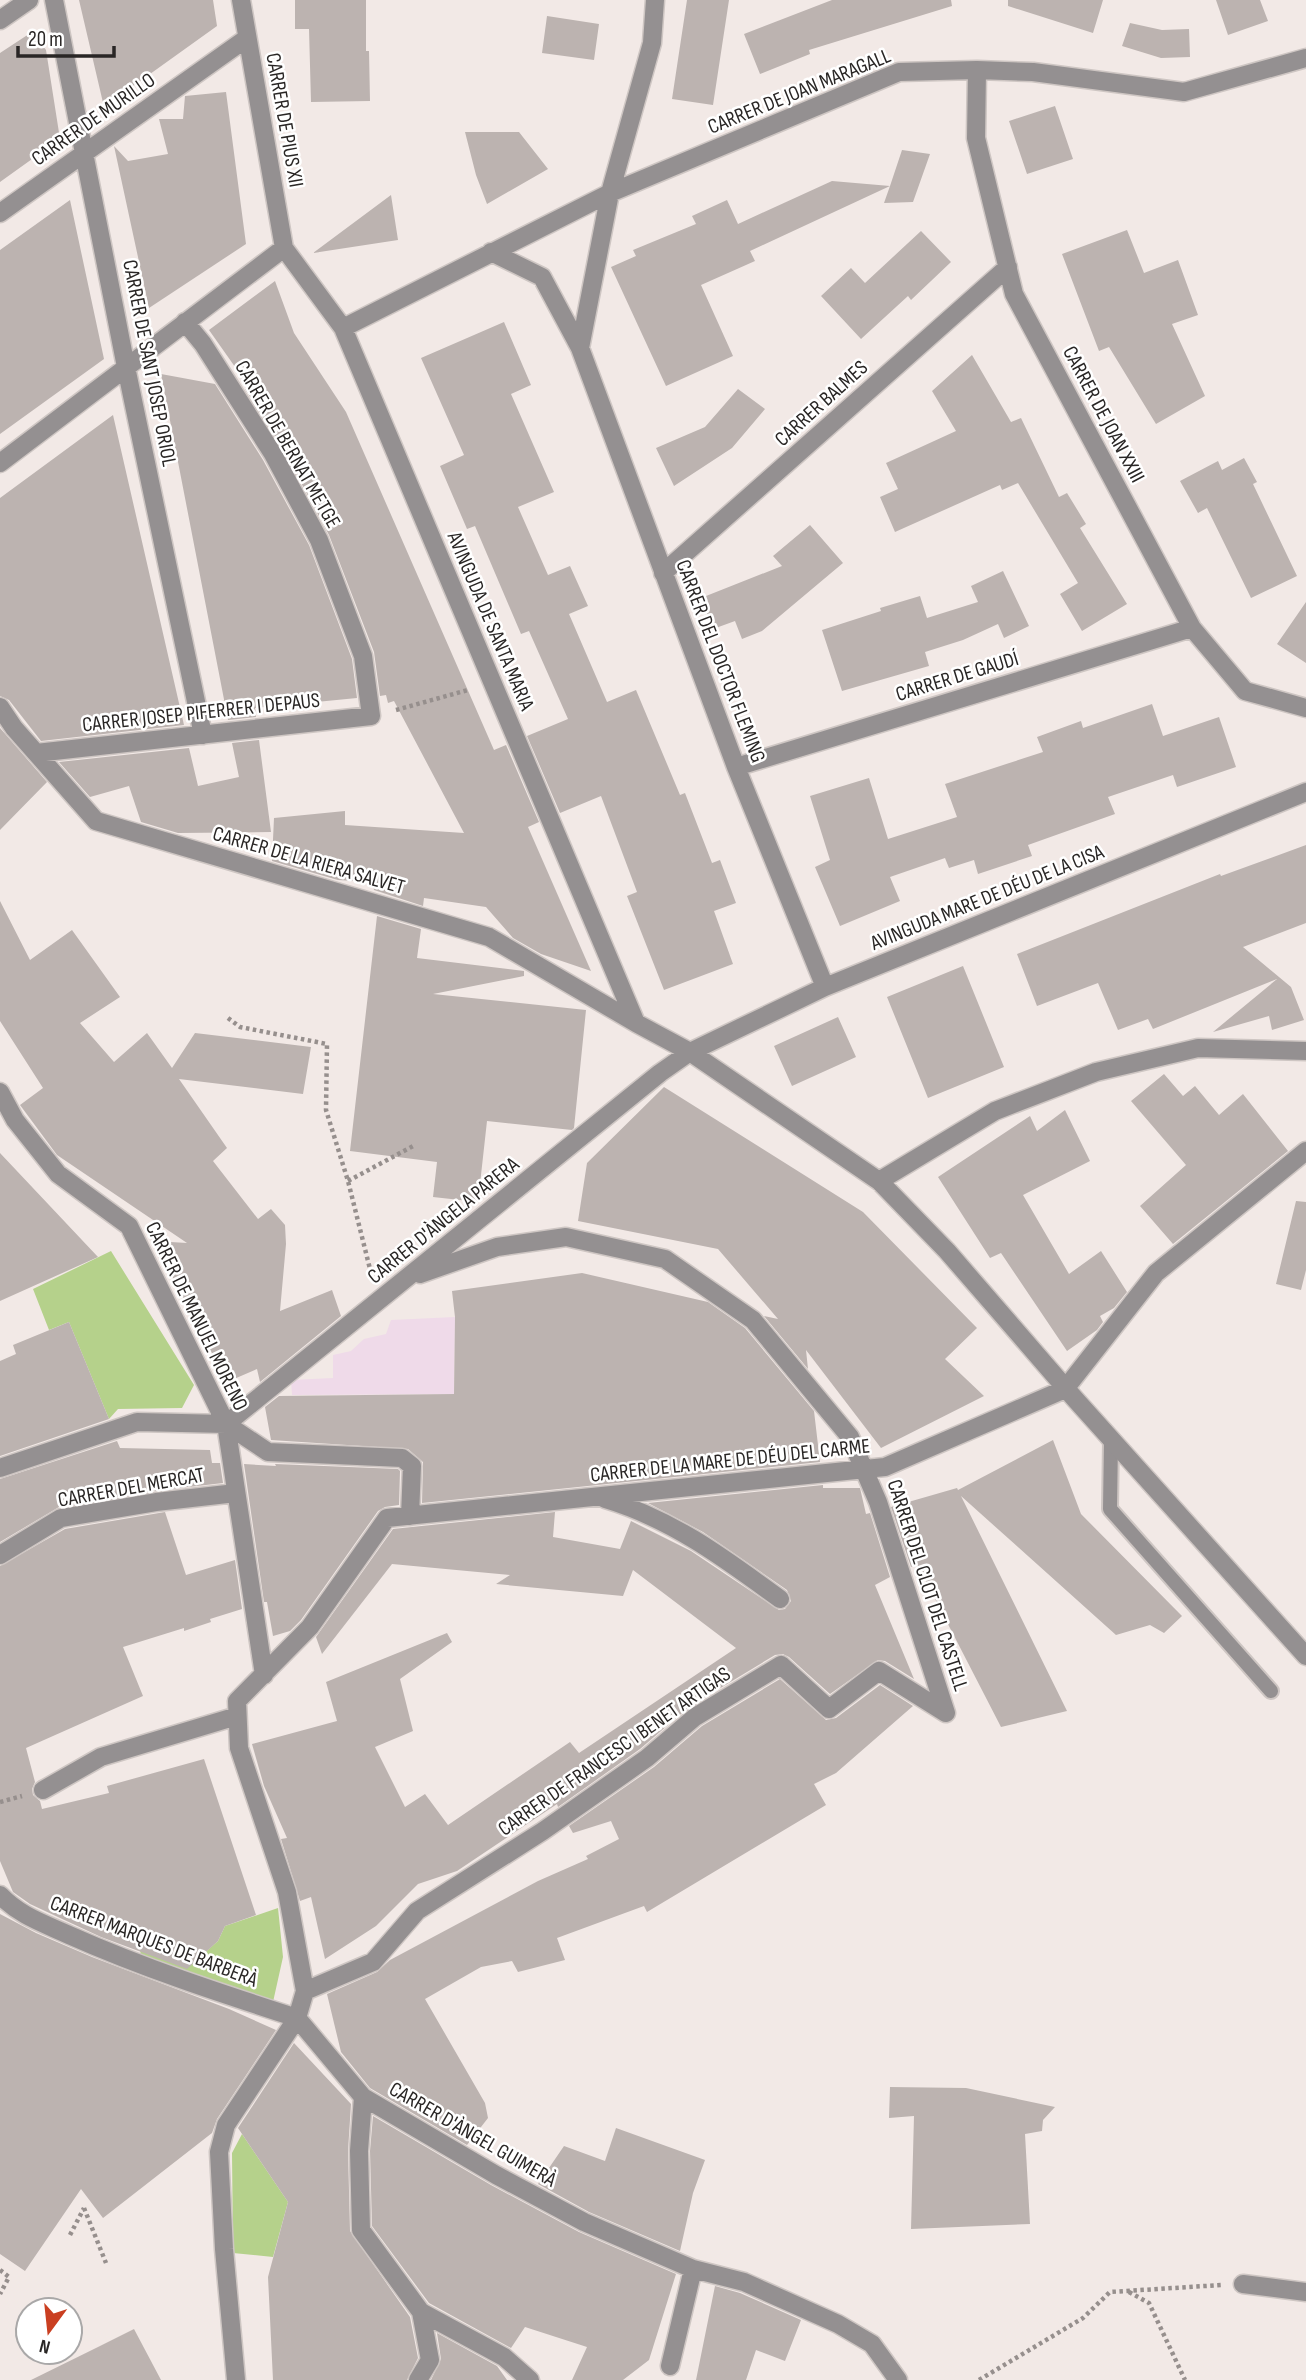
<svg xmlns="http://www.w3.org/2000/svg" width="1306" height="2380" font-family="'Sofia Sans Condensed',sans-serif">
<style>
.education{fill:#efdae9}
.green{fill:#b5d18b}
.building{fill:#bcb3b0}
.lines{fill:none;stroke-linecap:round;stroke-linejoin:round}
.service-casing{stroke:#cec6c3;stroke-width:18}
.minor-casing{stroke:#cec6c3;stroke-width:21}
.path{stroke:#968f8d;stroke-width:4.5;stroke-dasharray:3.5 3.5;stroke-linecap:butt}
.service{stroke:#949091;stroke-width:14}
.minor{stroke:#949091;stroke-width:18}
.labels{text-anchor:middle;stroke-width:5;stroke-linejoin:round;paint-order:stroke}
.street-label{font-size:21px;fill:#292625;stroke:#fff}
</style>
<rect width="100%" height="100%" fill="#f2e9e6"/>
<path class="education" d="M455 1317 454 1394 292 1395 291 1380 333 1378V1355L351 1351 364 1339 386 1334 391 1320Z"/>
<path class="green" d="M111 1251 194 1385 182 1408 118 1409 109 1419 69 1322 49 1330 33 1289Z
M278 1908 283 1957 273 2002 141 1955 138 1941 202 1955 218 1941 225 1926Z
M242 2134 288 2202 273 2257 233 2253 232 2153Z"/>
<path class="building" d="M79 0H213L217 26 104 107Z
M295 0H366V51H369L370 101 311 102 309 29H295Z
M687 0H729L713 105 672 99Z
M832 0H951L952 6 809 50 810 54 760 74 744 34Z
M1008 0H1103L1093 33 1008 6Z
M1216 0H1260L1268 21 1228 35Z
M547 16 599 24 594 60 542 53Z
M1130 23 1162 30 1189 29 1190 57 1161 58 1122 46Z
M32 32 46 50 60 139 0 182V53Z
M226 92 246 244 149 308 114 146 128 161 168 154 159 119H183L185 96Z
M1055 106 1073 159 1027 174 1009 121Z
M465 132H519L548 169 487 204 476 175Z
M902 150 930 154 913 202 884 203 890 186 750 251 755 261 701 285 733 356 666 386 611 267 636 256 633 250 696 224 692 216 727 200 738 224 832 181 890 186Z
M391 195 398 240 313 253Z
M70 200 104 359 0 434V250Z
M1127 230 1144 273 1178 260 1198 315 1172 324 1205 396 1156 424 1109 347 1099 351 1062 254Z
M921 231 951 262 911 300 908 296 861 339 821 296 851 268 865 283Z
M275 281 294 333 346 412 494 750 506 745 539 822 528 827 591 971 541 954 513 938 486 907 424 898 423 906 374 890 372 882 338 880 272 861 274 818 345 811V825L464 833 394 701 388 703 386 695 380 696 374 652 329 535 283 449 245 389 252 391 209 330Z
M504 322 531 385 511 394 554 492 518 507 548 575 570 566 588 606 569 614 607 702 636 690 680 795 685 793 712 863 720 860 736 903 714 911 733 964 664 990 627 896 637 892 601 796 560 813 527 736 568 719 529 631 521 634 475 526 467 529 440 466 464 455 421 358Z
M972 355 1011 422 1021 418 1059 497 1067 493 1086 524 1080 528 1127 604 1082 631 1060 594 1078 583 1018 483 1002 490 1000 485 895 532 880 497 898 489 886 463 956 431 932 391Z
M161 374 215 384 263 460 309 545 352 659 357 698 255 708 256 717 228 720Z
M738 389 765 409 732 448 674 486 656 448 705 427Z
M113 415 184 725 41 741 9 700 0 696V498Z
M1244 458 1257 482 1253 484 1297 576 1251 598 1207 508 1198 513 1180 481 1218 461 1222 470Z
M810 525 843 563 762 631 742 639 735 621 713 629 701 598 782 566 773 556Z
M1003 571 1029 626 1004 638 998 624 963 640 925 652 929 666 842 691 822 630 881 611 880 608 920 596 927 618 978 602 971 586Z
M1306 602V663L1277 644Z
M1152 704 1163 736 1219 717 1236 767 1177 787 1173 775 1108 797 1115 814 1028 845 1032 856 978 874 974 860 949 868 945 858 890 877 900 901 840 926 815 867 830 860 810 796 869 778 888 839 957 817 945 784 1043 752 1037 737 1081 721 1083 728Z
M0 728 47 782 0 830Z
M259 740 271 832 178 833 141 822 129 786 90 797 59 762 189 748 198 786 239 777 232 743Z
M1306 845V923L1243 947 1291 987 1304 1020 1272 1030 1269 1016 1213 1032 1277 979 1153 1029 1148 1019 1118 1030 1098 983 1037 1006 1017 954 1220 874 1221 876Z
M0 901 30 960 72 930 120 997 80 1023 114 1062 147 1033 172 1068 195 1033 311 1047 303 1094 179 1079 227 1148 213 1161 258 1219 271 1209 285 1225 286 1244 280 1311 332 1290 341 1316 260 1382 257 1369 227 1382 154 1241 187 1243 57 1155 20 1105 43 1088 0 1021Z
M377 916 421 929 417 958 524 971V976L433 994 586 1010 574 1128 572 1130 487 1121 478 1202 433 1197 437 1162 350 1151Z
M963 966 1004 1067 928 1098 887 997Z
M838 1017 856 1057 792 1086 774 1046Z
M1164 1074 1183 1096 1195 1086 1219 1115 1243 1094 1288 1151 1173 1244 1140 1206 1186 1165 1131 1101Z
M664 1087 863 1212 977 1328 945 1359 984 1396 881 1448 806 1350 808 1369 764 1316 778 1319 718 1249 578 1221 587 1163Z
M1065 1110 1090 1161 1023 1195 1069 1274 1101 1251 1127 1292 1114 1308 1100 1316 1103 1322 1097 1330 1067 1351 1001 1253 990 1258 938 1177 1030 1116 1037 1131Z
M0 1153 98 1257 0 1301Z
M1296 1201 1306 1202V1270L1301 1290 1276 1284Z
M582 1273 708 1302 745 1328 814 1411 820 1462 422 1503 423 1462 408 1449 271 1440 265 1407 279 1396 454 1394 455 1317 452 1291Z
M69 1322 109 1419 0 1456V1361L16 1354 13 1345Z
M1053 1440 1081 1514 1182 1616 1164 1633 1150 1625 1116 1635 961 1496 1067 1711 1001 1727 917 1564 911 1567 891 1507 957 1488 958 1490Z
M117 1441 120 1448 210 1450 212 1463H220L223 1483 154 1491 59 1507 0 1542V1479Z
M244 1464 276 1466 275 1464 398 1469 400 1471 399 1505 385 1507 378 1511 301 1620 290 1631 273 1636 267 1602H264Z
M823 1485V1488H860L866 1514 870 1513 890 1577 875 1585 914 1679 885 1661 878 1660 830 1694 789 1657 783 1654 775 1655 689 1707 640 1749 558 1807 557 1804 457 1871 418 1884 376 1926 325 1959 311 1897 300 1901 281 1839 287 1838 264 1786 252 1744 337 1721 326 1682 447 1633 452 1642 400 1679 413 1731 375 1747 405 1807 425 1794 448 1825 570 1742 579 1753 736 1648 633 1570 623 1596 496 1584 510 1575 392 1564 322 1654 316 1637 393 1529 555 1512 553 1537 620 1549 631 1521 691 1551 779 1610 785 1609 791 1601 787 1590 703 1532 648 1503Z
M165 1512 186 1575 235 1560 242 1609 210 1619 211 1622 184 1631V1628L123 1647 143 1696 26 1748 35 1782 32 1789 33 1795 40 1801 42 1809 109 1793 107 1786 204 1759 256 1915 225 1926 218 1941 187 1969 101 1937 30 1904 13 1892 0 1861V1566L65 1529Z
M780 1679 826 1720 836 1718 880 1685 913 1706 836 1773 814 1784 826 1805 647 1912 644 1906 557 1938 565 1960 518 1972 512 1961 481 1967 425 1999 485 2103 488 2118 467 2145 370 2088 341 2052 327 1994 377 1972 390 1960 538 1881 588 1859 586 1856 619 1839 611 1821 573 1833 569 1826 654 1767 702 1726Z
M0 1914 36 1933 92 1957 229 2009 276 2030 217 2119 212 2133 103 2218 81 2189 25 2271 0 2254Z
M294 2043 351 2104 348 2151 350 2231 410 2317 418 2358 407 2380H273L268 2277 288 2202 238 2128Z
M890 2087 966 2088 1055 2107 1043 2120 1042 2131 1025 2134 1030 2224 911 2229 914 2116 889 2118Z
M373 2116 491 2185 579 2232 676 2274 649 2360 623 2380H572L587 2347 525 2327 511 2348 429 2303 372 2226 370 2151Z
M616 2128 705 2160 693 2193 680 2251 589 2212 538 2184 564 2146 605 2161Z
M715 2286 740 2293 801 2320 785 2361 756 2350 746 2380H696Z
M134 2329 161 2380H31L98 2347Z
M437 2333 497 2366 507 2380H431L441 2359Z"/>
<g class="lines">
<defs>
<path id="service" d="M1111 1440 1110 1509 1271 1691"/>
<path id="minor" d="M54 0 126 367 203 735
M241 0 284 248 343 328 636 1023
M655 0 652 43 610 193 580 348 736 767 825 987
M0 20 29 0
M977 70 976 138 1014 294 1192 628 1245 691 1306 708
M0 213 247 38
M491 252 542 277 580 348
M343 328 610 193 899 72 977 70 1033 72 1184 92 1306 58
M0 463 284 248
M663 573 1008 267
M0 707 14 728 96 821 489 937 636 1023 690 1052 879 1181 947 1251 1075 1399 1306 1656
M36 753 371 716 363 656 319 540 273 454 203 344 185 322
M736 767 1192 628
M0 1092 15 1120 58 1174 129 1226 226 1424 264 1675
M879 1181 995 1111 1096 1072 1198 1048 1306 1051
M420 1274 497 1247 566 1237 665 1259 753 1320 850 1437 878 1502 946 1713
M226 1424 660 1073 690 1052 825 987 1306 792
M226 1424 268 1452 402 1458 412 1466 410 1516
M0 1468 137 1422 226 1424
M605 1499C672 1519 724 1558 780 1599
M0 1555 61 1518 156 1502 236 1493
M43 1790 101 1757 237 1716
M0 1895C20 1916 43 1923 69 1935 143 1968 220 1993 297 2018
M305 1991 373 1962 417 1911 543 1831 647 1758 695 1717 781 1665 829 1709 879 1671 946 1713
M297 2018 363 2097 496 2175 584 2222 693 2269 744 2282 838 2324 872 2344 898 2380
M363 2097 359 2151 361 2230 421 2312 504 2357 530 2380
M1243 2284 1306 2292
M670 2366 693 2269
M236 2380 224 2249 219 2152 226 2125 297 2018 305 1991 287 1892 239 1748 237 1701 310 1627 387 1518 885 1467 1065 1389 1156 1273 1306 1151
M418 2380 430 2360 421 2312"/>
</defs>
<use href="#service" class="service-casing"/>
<use href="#minor" class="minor-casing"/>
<path class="path" d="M396 710 468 690
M228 1018 240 1027 327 1044 326 1110 348 1181 372 1277
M348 1181 415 1145
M0 1802 22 1796
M84 2208 106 2263
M70 2235 84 2208
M0 2270 9 2277 0 2294
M1129 2292 1149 2303 1185 2380
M979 2380 1083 2318 1110 2292 1221 2285"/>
<use href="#service" class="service"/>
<use href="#minor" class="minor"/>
</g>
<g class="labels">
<g class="street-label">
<text transform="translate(799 91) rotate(-22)" y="7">CARRER DE JOAN MARAGALL</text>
<text transform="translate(93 119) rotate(-35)" y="7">CARRER DE MURILLO</text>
<text transform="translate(285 120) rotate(80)" y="7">CARRER DE PIUS XII</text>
<text transform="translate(150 363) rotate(79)" y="7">CARRER DE SANT JOSEP ORIOL</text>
<text transform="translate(821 403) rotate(-42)" y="7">CARRER BALMES</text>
<text transform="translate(1104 414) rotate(62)" y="7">CARRER DE JOAN XXIII</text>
<text transform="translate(288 444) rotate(60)" y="7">CARRER DE BERNAT METGE</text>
<text transform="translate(491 621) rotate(67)" y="7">AVINGUDA DE SANTA MARIA</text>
<text transform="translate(721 661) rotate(69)" y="7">CARRER DEL DOCTOR FLEMING</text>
<text transform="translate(957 676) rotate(-17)" y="7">CARRER DE GAUDÍ</text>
<text transform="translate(201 712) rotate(-6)" y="7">CARRER JOSEP PIFERRER I DEPAUS</text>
<text transform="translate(309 860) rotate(16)" y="7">CARRER DE LA RIERA SALVET</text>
<text transform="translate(987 897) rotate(-22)" y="7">AVINGUDA MARE DE DÉU DE LA CISA</text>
<text transform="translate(443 1220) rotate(-39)" y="7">CARRER D'ÀNGELA PARERA</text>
<text transform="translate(197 1316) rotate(64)" y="7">CARRER DE MANUEL MORENO</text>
<text transform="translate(730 1460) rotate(-6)" y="7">CARRER DE LA MARE DE DÉU DEL CARME</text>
<text transform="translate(131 1487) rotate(-10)" y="7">CARRER DEL MERCAT</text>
<text transform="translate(928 1585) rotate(72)" y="7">CARRER DEL CLOT DEL CASTELL</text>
<text transform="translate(614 1751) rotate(-35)" y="7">CARRER DE FRANCESC I BENET ARTIGAS</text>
<text transform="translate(154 1941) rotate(21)" y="7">CARRER MARQUES DE BARBERÀ</text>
<text transform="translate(473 2134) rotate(30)" y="7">CARRER D'ÀNGEL GUIMERÀ</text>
</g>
</g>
<g transform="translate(49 2331) rotate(195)"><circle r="33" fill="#ffffff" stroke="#a9a8a8" stroke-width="2"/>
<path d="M0-5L12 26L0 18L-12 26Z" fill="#ca3f21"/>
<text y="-10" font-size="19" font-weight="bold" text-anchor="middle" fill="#292625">N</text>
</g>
<path d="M18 46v10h96v-10" fill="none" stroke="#292625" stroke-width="3.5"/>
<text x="28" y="46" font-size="21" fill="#292625" stroke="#ffffff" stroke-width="5" paint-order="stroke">20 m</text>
</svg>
